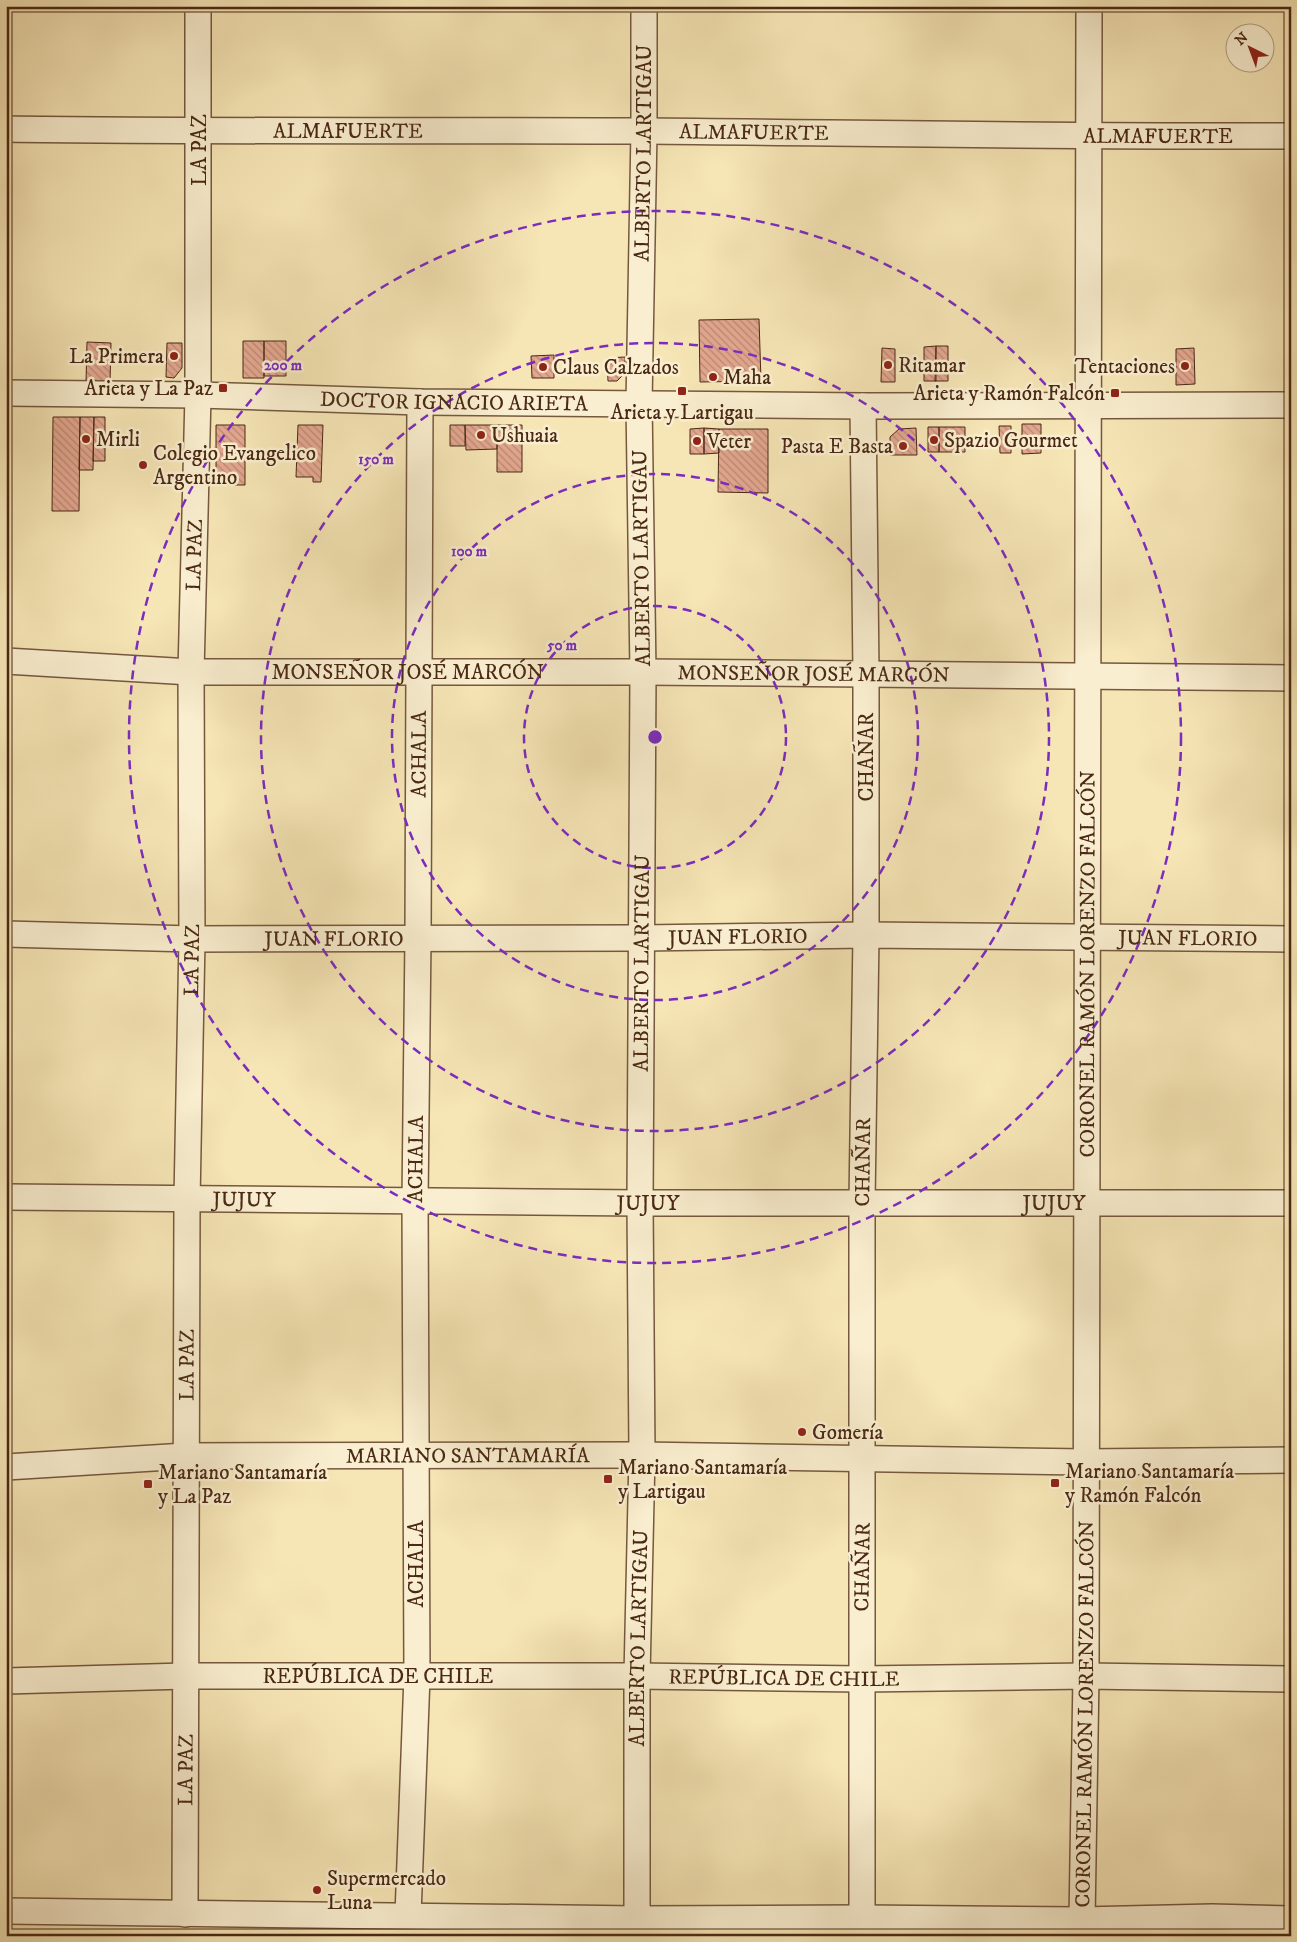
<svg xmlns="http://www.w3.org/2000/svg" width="1297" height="1942" font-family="'IM FELL DW Pica',serif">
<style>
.building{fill:url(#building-back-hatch);stroke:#4a2916}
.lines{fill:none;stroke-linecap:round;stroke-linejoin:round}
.minor-casing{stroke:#75583e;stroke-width:28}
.minor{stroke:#f9eecf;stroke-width:25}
.ring{fill:none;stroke:#7b2cbf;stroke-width:2.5;stroke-dasharray:9 6}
.poi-dot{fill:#8f2418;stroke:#f9eecf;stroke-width:2}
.labels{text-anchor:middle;stroke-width:5;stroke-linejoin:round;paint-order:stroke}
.street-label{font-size:21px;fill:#4a2916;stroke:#f9eecf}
.poi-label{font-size:21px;fill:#4a2916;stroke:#f9eecf;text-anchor:start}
.centre{fill:#7b2cbf;stroke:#f9eecf;stroke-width:2.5}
.ring-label{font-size:15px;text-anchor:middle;font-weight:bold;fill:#7b2cbf;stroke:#f9eecf;stroke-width:5;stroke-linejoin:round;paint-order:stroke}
</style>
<defs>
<pattern id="building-back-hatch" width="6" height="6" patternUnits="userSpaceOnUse" patternTransform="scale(1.25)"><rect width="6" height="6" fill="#e3a78f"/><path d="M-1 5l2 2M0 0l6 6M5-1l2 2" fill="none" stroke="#ba8874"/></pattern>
</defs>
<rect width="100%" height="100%" fill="#f6e5b5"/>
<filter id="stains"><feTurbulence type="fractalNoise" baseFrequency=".004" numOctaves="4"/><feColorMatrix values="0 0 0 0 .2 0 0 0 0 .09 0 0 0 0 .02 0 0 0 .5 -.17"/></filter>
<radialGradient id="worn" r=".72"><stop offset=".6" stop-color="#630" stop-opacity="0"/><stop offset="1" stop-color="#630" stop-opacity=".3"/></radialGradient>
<path class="building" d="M759 319 761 381 700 382 699 320Z
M243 341H264V378H243Z
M264 341H286V376H264Z
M87 342 111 343 110 382H86Z
M167 343H182V368L174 378 166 377Z
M936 346V381H924V347Z
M936 346H948V381H935Z
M882 348 895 349V382H881Z
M1194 348 1195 384 1176 385V349Z
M554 355V378H532L531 356Z
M625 357V373L617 381H608L607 358Z
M53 417H80L79 511H52Z
M80 417H94L93 470H79Z
M94 417H105V461H93Z
M1022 424H1041V453L1022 454Z
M216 425H245V485H216Z
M298 425H323L321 482H313V477H296Z
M450 425H465V446H450Z
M465 425H497V449L466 450Z
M497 425H522V472H497Z
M999 426H1011V453H1000Z
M928 427H939V452H928Z
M939 427H965V452H939Z
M704 428V454H690V429Z
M704 428 719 429V453L704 454Z
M916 428 917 455H890V437L899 429Z
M719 429H768V493L718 492Z"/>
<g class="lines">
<defs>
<g id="minor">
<path id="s1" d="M6 129C219 132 432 130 645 131 860 133 1076 137 1291 136"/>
<path id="s2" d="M6 393 198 395 420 402 863 406 1291 405"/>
<path id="s3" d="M6 661 191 672H643L1291 678"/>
<path id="s4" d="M6 934 192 939 642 938 866 935 1291 939"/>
<path id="s5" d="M6 1197 640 1203H1291"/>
<path id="s6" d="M6 1467 186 1456 642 1455 1085 1462 1291 1460"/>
<path id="s7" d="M6 1681 185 1676H637L861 1679 1086 1676 1291 1679"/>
<path d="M6 1911 637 1919 862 1918 1082 1920 1212 1917 1291 1919"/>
<path id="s8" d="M185 1914 187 1200 192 939 191 672 198 395V6"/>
<path id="s9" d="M408 1915 417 1676 415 1201 418 937 420 402"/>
<path id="s10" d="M862 1918V1202L866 935V674L863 406"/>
<path id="s11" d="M637 1919V1676L642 1455 640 1203 643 672 639 403 644 131V6"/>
<path id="s12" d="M1082 1920 1086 1676 1089 6"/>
</g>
</defs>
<use href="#minor" class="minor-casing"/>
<use href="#minor" class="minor"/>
</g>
<g class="ring">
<circle cx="655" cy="737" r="131"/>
<circle cx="655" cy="737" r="263"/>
<circle cx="655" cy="737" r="394"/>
<circle cx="655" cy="737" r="526"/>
</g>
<g class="poi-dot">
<circle cx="174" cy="356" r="5"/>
<circle cx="888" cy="365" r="5"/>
<circle cx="1185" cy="366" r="5"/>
<circle cx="543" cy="367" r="5"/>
<circle cx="713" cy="377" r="5"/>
<rect x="218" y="383" width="10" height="10" rx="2.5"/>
<rect x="677" y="386" width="10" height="10" rx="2.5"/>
<rect x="1110" y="388" width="10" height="10" rx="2.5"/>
<circle cx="481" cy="435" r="5"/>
<circle cx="86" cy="439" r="5"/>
<circle cx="934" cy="440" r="5"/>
<circle cx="697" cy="441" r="5"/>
<circle cx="903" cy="446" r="5"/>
<circle cx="143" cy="465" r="5"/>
<circle cx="802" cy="1432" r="5"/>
<rect x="603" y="1474" width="10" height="10" rx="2.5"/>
<rect x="1050" y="1478" width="10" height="10" rx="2.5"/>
<rect x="143" y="1479" width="10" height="10" rx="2.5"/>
<circle cx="317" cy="1890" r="5"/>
</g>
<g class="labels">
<g class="street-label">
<text dy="7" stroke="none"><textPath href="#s1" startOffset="342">ALMAFUERTE</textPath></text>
<text dy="7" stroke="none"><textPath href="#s1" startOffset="748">ALMAFUERTE</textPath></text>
<text dy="7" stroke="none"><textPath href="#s1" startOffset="1152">ALMAFUERTE</textPath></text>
<text transform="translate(199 150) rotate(-90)" y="7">LA PAZ</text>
<text dy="7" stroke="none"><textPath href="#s11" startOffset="1766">ALBERTO LARTIGAU</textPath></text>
<text dy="7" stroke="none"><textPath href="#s2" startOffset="448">DOCTOR IGNACIO ARIETA</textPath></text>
<text dy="7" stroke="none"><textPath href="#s8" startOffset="1359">LA PAZ</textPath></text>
<text transform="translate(641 558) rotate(-91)" y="7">ALBERTO LARTIGAU</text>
<text dy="7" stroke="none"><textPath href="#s3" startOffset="402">MONSEÑOR JOSÉ MARCÓN</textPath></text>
<text dy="7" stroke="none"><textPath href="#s3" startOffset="808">MONSEÑOR JOSÉ MARCÓN</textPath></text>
<text dy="7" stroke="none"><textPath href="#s9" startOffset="1161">ACHALA</textPath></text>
<text transform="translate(866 757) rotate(-90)" y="7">CHAÑAR</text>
<text dy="7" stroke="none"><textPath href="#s4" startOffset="732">JUAN FLORIO</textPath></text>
<text dy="7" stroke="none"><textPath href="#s4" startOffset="328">JUAN FLORIO</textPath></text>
<text dy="7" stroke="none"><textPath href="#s4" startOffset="1182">JUAN FLORIO</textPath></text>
<text dy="7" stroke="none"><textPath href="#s8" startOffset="954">LA PAZ</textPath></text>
<text dy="7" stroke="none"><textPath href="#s11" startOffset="956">ALBERTO LARTIGAU</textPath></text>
<text dy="7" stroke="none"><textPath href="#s12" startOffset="956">CORONEL RAMÓN LORENZO FALCÓN</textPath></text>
<text dy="7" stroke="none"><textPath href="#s9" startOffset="756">ACHALA</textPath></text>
<text dy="7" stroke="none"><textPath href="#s10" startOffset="756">CHAÑAR</textPath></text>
<text dy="7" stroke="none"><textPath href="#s5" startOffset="238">JUJUY</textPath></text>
<text dy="7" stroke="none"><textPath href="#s5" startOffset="642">JUJUY</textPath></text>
<text dy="7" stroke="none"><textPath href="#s5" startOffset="1048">JUJUY</textPath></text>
<text dy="7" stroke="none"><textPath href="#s8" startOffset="549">LA PAZ</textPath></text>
<text dy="7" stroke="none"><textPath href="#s6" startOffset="462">MARIANO SANTAMARÍA</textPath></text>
<text transform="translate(416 1564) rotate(-90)" y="7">ACHALA</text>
<text transform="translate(862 1567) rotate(-89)" y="7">CHAÑAR</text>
<text dy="7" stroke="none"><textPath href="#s11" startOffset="281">ALBERTO LARTIGAU</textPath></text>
<text dy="7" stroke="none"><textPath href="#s7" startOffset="372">REPÚBLICA DE CHILE</textPath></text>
<text dy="7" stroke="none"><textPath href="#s7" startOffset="778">REPÚBLICA DE CHILE</textPath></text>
<text dy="7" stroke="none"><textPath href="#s12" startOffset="206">CORONEL RAMÓN LORENZO FALCÓN</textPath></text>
<text dy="7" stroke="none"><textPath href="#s8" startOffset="144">LA PAZ</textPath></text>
</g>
<g class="poi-label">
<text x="164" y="363" text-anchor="end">La Primera</text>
<text x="898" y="372">Ritamar</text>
<text x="1175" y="373" text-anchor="end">Tentaciones</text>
<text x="553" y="374">Claus Calzados</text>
<text x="723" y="384">Maha</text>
<text x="213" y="395" text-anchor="end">Arieta y La Paz</text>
<text x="1105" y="400" text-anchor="end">Arieta y Ramón Falcón</text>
<text x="682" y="419" text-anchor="middle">Arieta y Lartigau</text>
<text x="491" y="442">Ushuaia</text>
<text x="96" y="446">Mirli</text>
<text x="944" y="447">Spazio Gourmet</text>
<text x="707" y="448">Veter</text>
<text x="893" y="453" text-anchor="end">Pasta E Basta</text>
<text x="153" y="460">Colegio Evangelico<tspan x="153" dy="24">Argentino</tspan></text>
<text x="812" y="1439">Gomería</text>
<text x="618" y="1474">Mariano Santamaría<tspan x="618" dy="24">y Lartigau</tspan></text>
<text x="1065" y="1478">Mariano Santamaría<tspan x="1065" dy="24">y Ramón Falcón</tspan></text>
<text x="158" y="1479">Mariano Santamaría<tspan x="158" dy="24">y La Paz</tspan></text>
<text x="327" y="1885">Supermercado<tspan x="327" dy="24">Luna</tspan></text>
</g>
</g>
<circle cx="655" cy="737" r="8" class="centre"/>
<g class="ring-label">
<text x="283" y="370">200 m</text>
<text x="376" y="464">150 m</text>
<text x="469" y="556">100 m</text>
<text x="562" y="650">50 m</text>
</g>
<rect width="1297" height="1942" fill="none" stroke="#f6e5b5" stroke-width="25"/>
<rect x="8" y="8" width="1282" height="1927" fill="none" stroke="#4a2916" stroke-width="2.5"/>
<rect x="12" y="12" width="1272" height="1917" fill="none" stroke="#4a2916"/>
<g transform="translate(1250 48) rotate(318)"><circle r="24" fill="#f9eecf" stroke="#b39f85"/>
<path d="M0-4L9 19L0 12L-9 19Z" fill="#8f2418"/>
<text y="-8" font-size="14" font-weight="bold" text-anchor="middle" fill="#4a2916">N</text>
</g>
<rect width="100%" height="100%" filter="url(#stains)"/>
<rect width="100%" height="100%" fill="url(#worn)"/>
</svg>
